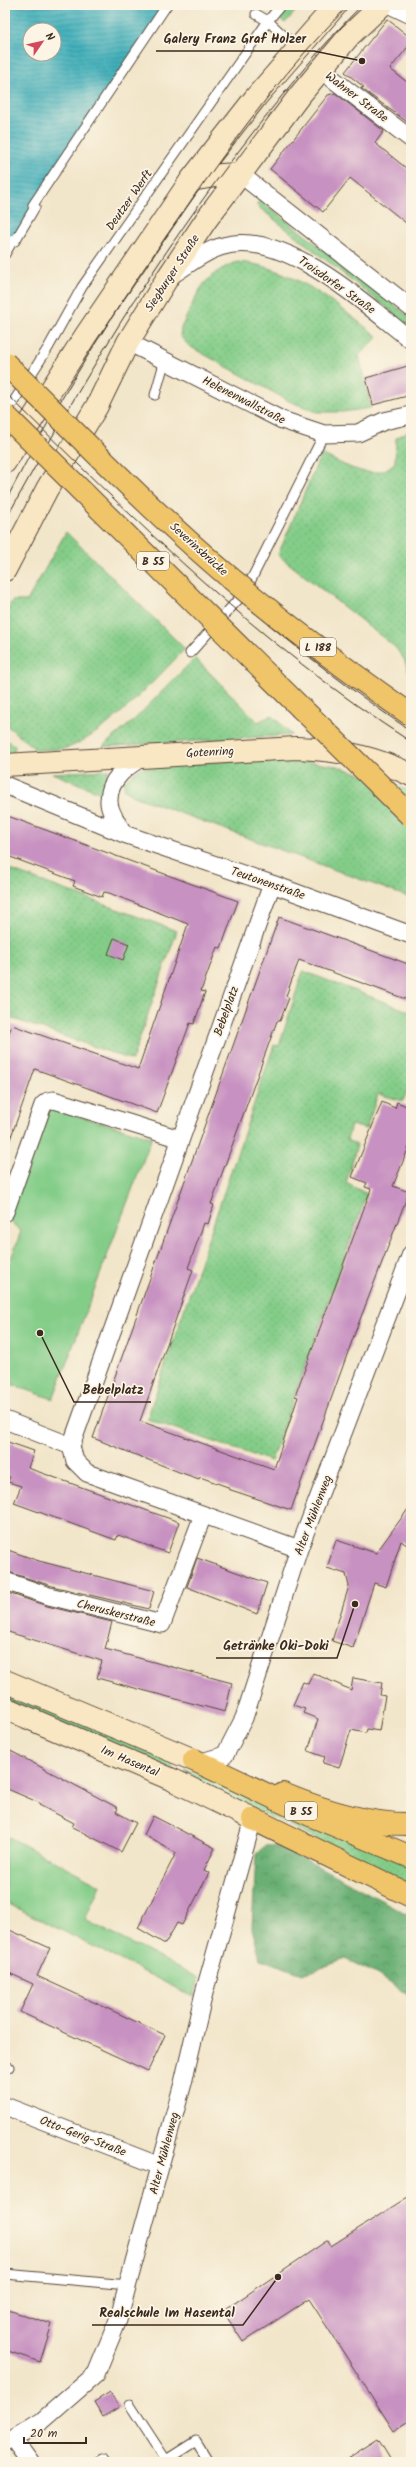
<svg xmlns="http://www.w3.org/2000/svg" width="416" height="2467" font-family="Kalam,sans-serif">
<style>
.grass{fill:url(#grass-dots);stroke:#607c54}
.forest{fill:url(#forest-crowns);stroke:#536d4a}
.park{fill:#84cd89;stroke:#607c54}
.water{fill:url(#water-rules);stroke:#3e6e6d;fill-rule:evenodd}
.building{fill:#c791c1}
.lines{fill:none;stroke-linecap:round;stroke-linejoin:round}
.service-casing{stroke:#564638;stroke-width:11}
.minor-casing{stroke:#564638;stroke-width:19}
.secondary-casing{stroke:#564638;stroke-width:24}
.primary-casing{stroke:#564638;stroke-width:24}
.trunk-casing{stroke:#564638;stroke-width:24}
.service{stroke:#fff;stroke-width:9}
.minor{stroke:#fff;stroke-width:17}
.secondary{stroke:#f9e7c3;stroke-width:22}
.primary{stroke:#f0c469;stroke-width:22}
.trunk{stroke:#f0c469;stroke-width:22}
.tram{stroke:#3b2a1e;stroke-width:1}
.primary-bridge-casing{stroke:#564638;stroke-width:24;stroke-linecap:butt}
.primary-bridge{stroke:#f0c469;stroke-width:22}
.labels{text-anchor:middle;stroke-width:3.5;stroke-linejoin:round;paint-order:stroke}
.shield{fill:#fcf5e5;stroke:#75675a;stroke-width:1}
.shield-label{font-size:11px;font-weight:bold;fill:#3b2a1e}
.street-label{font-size:12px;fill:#3b2a1e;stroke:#fcf5e5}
.leader{fill:none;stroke:#3b2a1e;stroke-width:1.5}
.callout-dot{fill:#3b2a1e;stroke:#fcf5e5;stroke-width:1.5}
.callout-label{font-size:13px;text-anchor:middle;font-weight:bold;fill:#3b2a1e;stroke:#fcf5e5;stroke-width:3.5;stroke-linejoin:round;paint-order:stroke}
</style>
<defs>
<pattern id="grass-dots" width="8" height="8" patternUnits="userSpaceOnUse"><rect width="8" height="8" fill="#84cd89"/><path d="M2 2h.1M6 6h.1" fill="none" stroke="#73b076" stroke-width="1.8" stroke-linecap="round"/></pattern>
<pattern id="forest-crowns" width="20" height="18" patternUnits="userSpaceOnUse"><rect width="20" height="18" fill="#6bb075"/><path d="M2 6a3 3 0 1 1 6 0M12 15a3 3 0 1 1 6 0" fill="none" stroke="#598f5f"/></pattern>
<pattern id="water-rules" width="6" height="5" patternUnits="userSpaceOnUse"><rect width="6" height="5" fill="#42b1bc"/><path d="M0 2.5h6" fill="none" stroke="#389098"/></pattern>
</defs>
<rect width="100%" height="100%" fill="#fcf5e5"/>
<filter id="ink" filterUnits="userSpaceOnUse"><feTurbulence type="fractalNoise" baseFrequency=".025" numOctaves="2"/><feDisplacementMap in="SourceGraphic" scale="8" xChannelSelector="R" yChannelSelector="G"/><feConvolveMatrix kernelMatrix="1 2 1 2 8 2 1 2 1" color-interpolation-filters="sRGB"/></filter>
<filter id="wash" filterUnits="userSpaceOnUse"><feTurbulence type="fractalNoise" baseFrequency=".012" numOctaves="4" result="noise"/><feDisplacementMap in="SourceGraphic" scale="16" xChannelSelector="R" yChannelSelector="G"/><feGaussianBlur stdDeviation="0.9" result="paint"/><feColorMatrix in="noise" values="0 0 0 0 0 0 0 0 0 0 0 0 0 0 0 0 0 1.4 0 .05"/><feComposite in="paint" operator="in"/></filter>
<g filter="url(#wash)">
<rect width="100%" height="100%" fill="#f2e6ca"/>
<path class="grass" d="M260 200 411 318V327L256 205Z
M237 262C291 265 337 305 378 337L359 355 371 408 343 412H317L289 401 189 346 180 336 181 328C198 295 199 276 237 262Z
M411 430V679L404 659 395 647 278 555 321 454C344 464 374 485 395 462L396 438Z
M66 532 185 649C155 679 110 731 70 747 61 750 46 749 36 750L5 724V615L12 601H27Z
M195 658 258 722 272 715 292 735 102 747 132 722Z
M5 739 15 746 14 752 5 753Z
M240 760 309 762 337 766 411 791V898L134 796 125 790 123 781 141 768Z
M109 770 101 793 52 773Z
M5 868 177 931 132 1060 5 1016Z
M303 971 411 1012V1081L403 1101 378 1094 366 1129 351 1125 347 1140 357 1145 346 1183 367 1194 271 1461 147 1419 274 1045 279 1046Z
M5 1691 174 1763 171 1771 5 1700Z
M186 1769 411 1866V1885L184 1775Z"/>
<path class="forest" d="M278 1845 411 1916V1997L378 1975 346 1959 303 1974 260 1959 252 1928 256 1854 265 1846Z"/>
<path class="park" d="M281 5H301L285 23 274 14Z
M50 1108 152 1137 53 1399 5 1382V1276L21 1231 7 1219Z
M5 1835 100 1885 85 1920 199 1978 194 1997 5 1902Z"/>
<path class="water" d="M5 5H167L5 254ZM30 30H54V54H30Z"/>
<g id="blocks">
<path class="building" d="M387 19 411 38V43L390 69 411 85V125L361 88 364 87 345 72Z
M335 93 384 131 375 143 411 172V227L350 178 323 212 270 169 328 95Z
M411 365V395L373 405 366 378Z
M5 815 238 901 221 948 217 947 201 991 205 992 194 1024 190 1023 157 1113 35 1069 7 1148 5 1147V1043L12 1025 138 1069 188 924 109 893 104 892 102 897 73 886 75 881 5 855Z
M279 917 411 965V1001L299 960 286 996 289 998 280 1021H277L211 1204 214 1205 208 1224 204 1223 188 1268 193 1270 140 1421 274 1469 298 1397 295 1396 371 1189 365 1187 367 1183 352 1177 382 1102 395 1108 397 1102 411 1108V1142L393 1186 409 1192 356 1330 291 1510 228 1489V1487L200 1477 199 1479 179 1472 93 1438Z
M114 938 129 944 123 960 108 954Z
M5 1441 34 1451 28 1468 179 1522 168 1553 118 1535 116 1540 14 1503 21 1486 8 1482 10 1477 5 1475Z
M411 1505V1548L401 1541 386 1587 374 1583 353 1648 332 1641 349 1586 346 1574 327 1568 336 1540 376 1553Z
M5 1549 39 1561 154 1591 149 1609 52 1586 5 1571Z
M197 1558 267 1583 257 1614 187 1587Z
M5 1592 47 1606 112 1622 105 1649 232 1683 225 1712 97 1678 102 1661 5 1631Z
M313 1673 351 1690 353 1678 382 1683 380 1695 385 1696 379 1731 367 1729 366 1733 351 1730 339 1768 323 1763 325 1757 308 1751 318 1719 303 1713 305 1709 293 1705 303 1682 308 1684Z
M5 1748 118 1808 116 1812 136 1823 121 1852 72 1827 74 1823 39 1805 40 1803 5 1788Z
M153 1816 215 1848 204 1870 209 1873 182 1925 177 1923 165 1944 138 1928 176 1853 144 1835Z
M5 1928 50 1948 37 1976 165 2035 148 2071 20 2012 33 1984 5 1971Z
M411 2195V2420L394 2431 309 2299 243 2342 223 2311 328 2240 331 2246Z
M5 2309 52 2324 40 2362 5 2350Z
M110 2392 119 2407 103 2417 94 2402Z
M378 2439 392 2462H342Z"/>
</g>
</g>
<g filter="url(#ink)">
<use href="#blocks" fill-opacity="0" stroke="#564638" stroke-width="1"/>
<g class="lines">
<defs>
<path id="service" d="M256 14 268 21 297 48
M5 254 13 240 15 241 35 207 33 205 167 5
M155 395 165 360
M5 415 48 348 82 287 268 21 281 5
M190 653 245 592 324 434
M5 2066 9 2067
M5 2274 128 2285
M130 2405 166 2460
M97 2462 102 2459 104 2462
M163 2462 196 2441 209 2462"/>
<path id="minor" d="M390 5 411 15
M321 70 411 139
M240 174 411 308
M170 276C186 267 202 252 220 247 283 226 365 305 411 340
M128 342 282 420 324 434 358 433 384 421 411 415
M5 785 124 834 272 884 411 935
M124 834C119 825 108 811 109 800 109 779 127 766 143 757
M5 1212 43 1105 48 1101 54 1100 180 1139
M5 1420 71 1446
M71 1446 272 884
M71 1446 75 1461 87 1473 299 1549
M5 1581 49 1596 162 1624 203 1515
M202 1762 225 1755 244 1718 299 1549 411 1254
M5 2106 160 2166
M13 2439 30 2462
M5 2440 13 2439 42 2421 96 2374 118 2320 183 2083 204 1993 253 1819"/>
<path id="secondary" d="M191 180 221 175 240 174
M5 462 86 335 191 180 256 97 336 5
M5 570 47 489 97 406 128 342 168 277 206 220 299 96 350 35 382 5
M5 765 296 748C336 749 375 757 411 775
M5 1681 194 1760
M5 1708 173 1780 253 1819"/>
<path id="primary" d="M301 708 325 731
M283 1794C322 1810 369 1825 411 1824"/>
<path id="trunk" d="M194 1760 310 1815 411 1857
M253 1819 411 1896"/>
</defs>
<use href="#service" class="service-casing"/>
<use href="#minor" class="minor-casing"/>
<use href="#secondary" class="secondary-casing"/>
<use href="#primary" class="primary-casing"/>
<use href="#trunk" class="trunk-casing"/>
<use href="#service" class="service"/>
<use href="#minor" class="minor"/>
<use href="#secondary" class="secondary"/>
<use href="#primary" class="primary"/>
<use href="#trunk" class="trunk"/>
<path class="tram" d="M5 379C135 508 258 628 411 731
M5 392C132 518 260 645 411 742
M5 502C60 395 124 294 194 197 241 130 291 63 349 5
M5 521C79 386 156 257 251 135 286 90 322 45 362 5"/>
<defs>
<path id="primary-bridge" d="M5 363C78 435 150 510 228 576 287 626 348 671 411 715
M5 415 301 708
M325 731 411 816"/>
</defs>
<use href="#primary-bridge" class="primary-bridge-casing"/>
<use href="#primary-bridge" class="primary-bridge"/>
</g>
</g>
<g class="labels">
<g class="shield">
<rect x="137" y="552" width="32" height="18" rx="3"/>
<rect x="300" y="638" width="36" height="18" rx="3"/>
<rect x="285" y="1802" width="32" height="18" rx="3"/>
</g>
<g class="shield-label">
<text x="153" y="565">B 55</text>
<text x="318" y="651">L 188</text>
<text x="301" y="1815">B 55</text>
</g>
<g class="street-label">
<text transform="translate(357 97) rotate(37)" y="4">Wahner Straße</text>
<text transform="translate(129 200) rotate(-55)" y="4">Deutzer Werft</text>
<text transform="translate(172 273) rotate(-57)" y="4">Siegburger Straße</text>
<text transform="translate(337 285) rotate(35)" y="4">Troisdorfer Straße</text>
<text transform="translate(244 400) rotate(27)" y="4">Helenenwallstraße</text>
<text transform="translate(199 549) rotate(42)" y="4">Severinsbrücke</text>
<text transform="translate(210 752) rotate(-3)" y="4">Gotenring</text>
<text transform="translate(268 883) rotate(19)" y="4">Teutonenstraße</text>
<text transform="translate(226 1011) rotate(-70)" y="4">Bebelplatz</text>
<text transform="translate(313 1515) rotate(-69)" y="4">Alter Mühlenweg</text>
<text transform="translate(116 1613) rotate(14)" y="4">Cheruskerstraße</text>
<text transform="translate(130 1761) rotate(23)" y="4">Im Hasental</text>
<text transform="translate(83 2136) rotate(21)" y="4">Otto-Gerig-Straße</text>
<text transform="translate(164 2153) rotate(-75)" y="4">Alter Mühlenweg</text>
</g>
</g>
<path class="leader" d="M362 61L314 51H156M40 1333L74 1402H151M355 1604L337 1658H216M278 2277L243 2325H92"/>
<g class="callout-dot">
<circle cx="362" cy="61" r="4"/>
<circle cx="40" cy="1333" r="4"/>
<circle cx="355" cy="1604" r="4"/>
<circle cx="278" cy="2277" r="4"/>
</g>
<g class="callout-label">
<text x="235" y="43">Galery Franz Graf Holzer</text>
<text x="113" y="1394">Bebelplatz</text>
<text x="276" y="1650">Getränke Oki-Doki</text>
<text x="167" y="2317">Realschule Im Hasental</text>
</g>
<rect width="416" height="2467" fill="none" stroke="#fcf5e5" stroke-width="20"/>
<g transform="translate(42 42) rotate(56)"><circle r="19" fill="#fcf5e5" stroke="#afa495"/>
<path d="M0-3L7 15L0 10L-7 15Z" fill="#d1495b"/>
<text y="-6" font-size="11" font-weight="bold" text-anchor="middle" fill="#3b2a1e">N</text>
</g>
<path d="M24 2437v6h62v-6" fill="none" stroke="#3b2a1e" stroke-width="2"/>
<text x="30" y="2437" font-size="12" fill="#3b2a1e" stroke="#fcf5e5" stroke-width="3" paint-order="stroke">20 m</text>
</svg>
